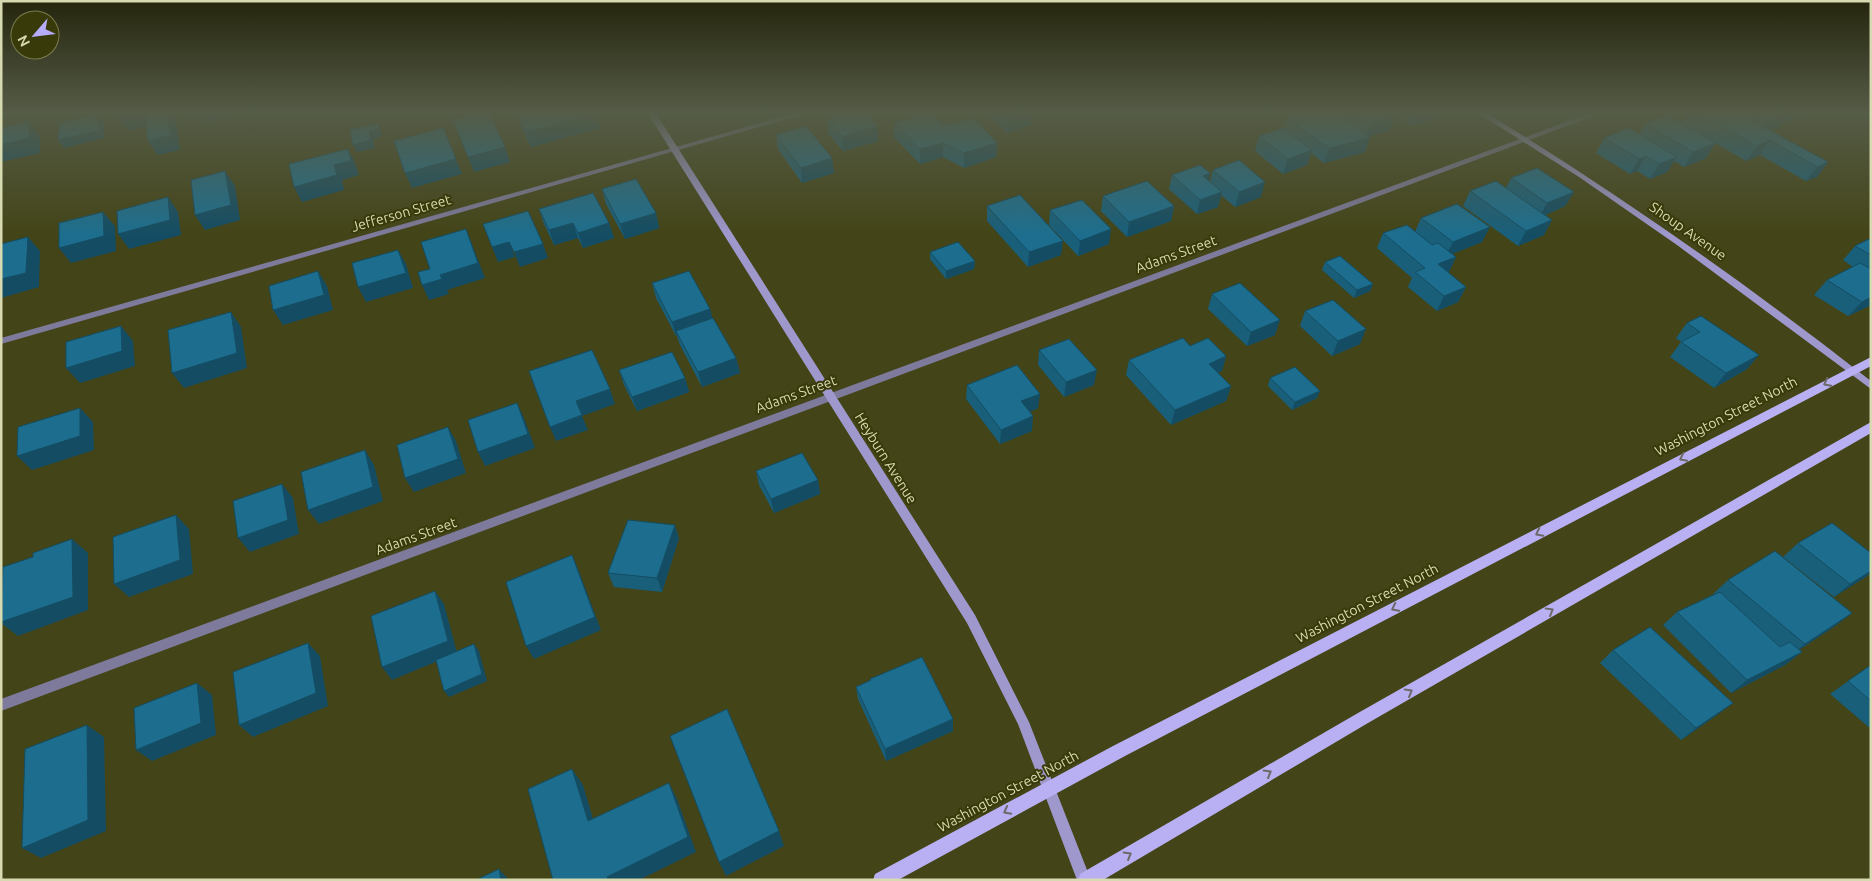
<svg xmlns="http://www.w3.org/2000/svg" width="1872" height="881" font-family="Ubuntu,sans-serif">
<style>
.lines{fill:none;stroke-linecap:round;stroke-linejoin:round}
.street{fill:#7e7a9b;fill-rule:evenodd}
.secondary{fill:#9f98cd;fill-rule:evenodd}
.primary{fill:#b9b0f3;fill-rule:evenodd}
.wall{fill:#195f7a}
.shaded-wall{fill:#144d63}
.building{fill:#1d6e8e;stroke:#144d63}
.oneway{stroke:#6c6967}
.labels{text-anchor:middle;stroke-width:4;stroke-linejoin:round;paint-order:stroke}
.street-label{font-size:14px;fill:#d7d9b0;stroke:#393a0a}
</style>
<rect width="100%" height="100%" fill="#434417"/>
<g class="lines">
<path class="street" d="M1 112H17L1 116Z
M799 112H811L1 344V338Z
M1593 112H1604L1 711V699Z"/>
<path class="secondary" d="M647 112H655L975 615 1029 722 1091 880H1077L1018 724 967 623Z
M1476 112H1485C1619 194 1747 284 1871 381V389L1677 245 1579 177Z"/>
<path class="primary" d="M1871 357V366L1125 756 898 880H873L875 874 1113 746Z
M1871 422V433L1368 723 1103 880H1078L1080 874 1358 713Z"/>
</g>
<path class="wall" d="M986 112H1032L1031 125 1007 133Z
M1340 112H1440L1438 117 1413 126 1392 112 1390 130 1369 136 1365 152 1324 163 1311 153 1307 165 1283 174 1255 151 1259 136 1284 129 1287 119 1340 114Z
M1688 112H1813L1789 122 1785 120 1781 126 1770 130 1828 162 1817 177 1806 181 1760 155 1746 161 1715 143 1706 158 1684 167 1674 161 1667 172 1650 179 1637 171 1630 174 1596 153 1604 138 1639 134 1645 124 1681 123Z
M596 113 600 128 531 147 522 129 517 114Z
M827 119 877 126 878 141 843 151 828 133Z
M894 123 945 125 997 143 996 157 964 168 943 157 920 164 894 137Z
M776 135 832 158 834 173 802 183 778 149Z
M1213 170 1261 197 1235 207 1221 195 1218 207 1197 214 1169 189 1172 175 1210 173 1208 180 1210 181Z
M1511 178 1574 192 1565 206 1545 215 1544 235 1518 246 1463 206 1470 191 1506 188Z
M602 189 656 213 659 228 625 239 606 204Z
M1103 196 1174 206 1171 221 1127 237 1101 211Z
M987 206 1061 255 1028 267 987 221Z
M539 209 609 223 614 238 583 248 578 238 554 245 544 224Z
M1050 210 1109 244 1078 256 1049 225Z
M1421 218 1482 242 1452 254 1456 257 1448 273 1466 287 1458 302 1437 311 1408 287 1412 278 1377 248 1383 233 1415 232Z
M1871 238V305L1848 316 1814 295 1827 280 1853 267 1843 260 1855 246Z
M930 252 975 261 974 269 946 279 930 259Z
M1325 262 1373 284 1370 291 1354 298 1322 270Z
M652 283 710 309 712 318 736 358 740 373 702 387 680 345 677 336H676L656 298Z
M1212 294 1275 335 1247 346 1208 309Z
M1305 311 1360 344 1332 356 1300 326Z
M1701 316 1747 369 1714 388 1670 357 1681 342 1676 338 1687 323Z
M1039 350 1094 385 1064 397 1038 365Z
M1226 356 1222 371 1218 373 1231 386 1226 401 1171 425 1126 375 1129 360Z
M619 370 685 378 689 392 637 411 624 385Z
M1270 378 1317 398 1292 410 1268 386Z
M967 385 1038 408 1030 412 1032 431 1000 444 966 399Z
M756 471 818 480 820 494 774 513 759 485Z
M679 538 662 592 614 587 608 573Z
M1798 543 1867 576 1834 597 1783 557Z
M1728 580 1852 613 1835 626 1799 650 1802 652 1785 665 1731 693 1663 625 1677 612 1714 594V593Z
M1613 650 1733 703 1717 715 1681 740 1600 663Z
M1871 665V729L1830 694Z
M870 679 953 719V731L886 761 858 699 856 687 870 681Z"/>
<path class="shaded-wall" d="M137 112H146L154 124 128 131 118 116Z
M167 112H175L180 150 158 155 148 141Z
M183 112H230L231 116 205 122 201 116 187 119Z
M1028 112H1032L1031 125 1007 133 1008 118Z
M1418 112H1440L1438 117 1413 126Z
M1791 112 1781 126 1758 136 1768 121Z
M1796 112H1813L1789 122Z
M596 113 600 128 531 147 526 132Z
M99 114 104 122V138L64 148 58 140Z
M1396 115 1390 130 1366 137 1372 123Z
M29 121 40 136V153L1 162V145Z
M378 123 381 131 382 136 373 139 375 148 357 152 353 145Z
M877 126 878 141 843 151 842 137Z
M443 128 462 174 412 188 405 173Z
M1370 138 1365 152 1324 163 1329 148Z
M1770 140 1760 155 1746 161 1757 146Z
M943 143V157L920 164V149Z
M997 143 996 157 964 168V153Z
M1716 143 1706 158 1684 167 1693 152Z
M505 147 510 162 474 172 468 157Z
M348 149 355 163 359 175 342 180 344 190 302 202 294 187 334 165Z
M1312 150 1307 165 1283 174 1288 159Z
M1646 156 1637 171 1630 174 1639 159Z
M1677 157 1667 172 1650 179 1659 164Z
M832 158 834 173 802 183 801 168Z
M1828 162 1817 177 1806 181 1817 167Z
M225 171 235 186 240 220 205 230 195 215Z
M1210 173 1207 188 1203 176Z
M1265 182 1261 197 1235 207 1239 192Z
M1222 192 1218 207 1197 214 1200 200Z
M1574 192 1565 206 1539 218 1547 203Z
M168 197 178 212 181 235 129 249 118 234Z
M1174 206 1171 221 1127 237 1129 222Z
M103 212 115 226 116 251 71 263 59 248Z
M656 213 659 228 625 239 620 224Z
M1552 220 1544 235 1518 246 1526 231Z
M573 223 578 238 554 245 549 230Z
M609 223 614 238 583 248 578 233Z
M1490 227 1482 242 1445 257 1453 242Z
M466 229 485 278 447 290 449 294 429 300 422 285 440 275Z
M1111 229 1109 244 1078 256 1080 241Z
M28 237 40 251 39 287 1 298V279Z
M1063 241 1061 255 1028 267 1029 252Z
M509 242 515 257 498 262 492 247Z
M543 244 548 258 520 267 514 252Z
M398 250 406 264 413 288 366 302 358 287Z
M1456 257 1449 272 1431 279 1438 264Z
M975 261 974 269 946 279V271Z
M318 271 327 286 333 310 283 325 273 310Z
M1373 284 1370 291 1354 298 1357 290Z
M1466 287 1458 302 1437 311 1444 296Z
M1871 297V305L1848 316 1862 302Z
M710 309 714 324 676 331 677 336H676L672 322Z
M231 312 241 327 247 368 184 388 172 373Z
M1280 320 1275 335 1247 346 1251 332Z
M121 326 133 341 135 366 80 383 66 368Z
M1366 329 1360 344 1332 356 1338 341Z
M1759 355 1747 369 1714 388 1726 373Z
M1226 356 1222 371 1204 378 1209 364Z
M736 358 740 373 702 387 698 372Z
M1097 370 1094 385 1064 397 1066 382Z
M685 378 689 392 637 411 632 397Z
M1231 386 1226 401 1171 425 1175 410Z
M610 389 615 404 582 416 588 430 556 441 550 427 576 401Z
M1320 391 1317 398 1292 410 1295 402Z
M1040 394 1038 408 1020 416 1021 401Z
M517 403 524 418 535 448 485 466 478 452Z
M80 408 93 422 94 450 32 470 17 456Z
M1033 416 1032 431 1000 444 1001 430Z
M448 427 456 441 466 473 414 492 405 478Z
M365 450 374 465 383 501 319 524 308 510Z
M818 480 820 494 774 513 771 499Z
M282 484 293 498 299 534 250 552 238 538Z
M176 515 189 529 193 574 129 597 114 584Z
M675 525 679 538 662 592 657 578Z
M72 539 88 553V610L18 636 1 623V622Z
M572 555 578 569 601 630 534 659 526 646Z
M1871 571V573L1867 576 1834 597 1850 584Z
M435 591 444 604 457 653 392 680 382 667Z
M1852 613 1835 626 1788 657 1805 644Z
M308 643 320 656 328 706 253 737 239 725Z
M474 644 479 651 487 681 449 697 444 691Z
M1802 652 1785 665 1731 693 1747 680Z
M197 683 212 695 216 735 152 761 136 750Z
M1733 703 1717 715 1681 740 1696 728Z
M953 719V731L886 761 885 749Z
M87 725 104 737 106 831 41 858 22 848Z
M572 769 583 785 598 836 588 821Z
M669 783 677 799 696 852 639 880H608L607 877Z
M779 831 784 846 726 876 719 862Z
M499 869 508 879 509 880H501Z"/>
<path class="building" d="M118 112H137L118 116Z
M145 112H167L171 135 148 141Z
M483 112H489L505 147 468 157 453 120Z
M525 112H595L596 113 526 132 517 114Z
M850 112H865L877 126 842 137 827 119Z
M1002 112H1028L1008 118Z
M1302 112H1337L1370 138 1329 148 1287 119Z
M1358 112H1392L1396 115 1372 123Z
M1696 112H1736L1828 162 1817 167 1770 140 1757 146Z
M1752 112H1790L1768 121Z
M927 113 945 125 974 118 997 143 964 153 943 143 920 149 894 123Z
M99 114V131L58 140 59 123Z
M1667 115 1716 143 1693 152 1645 124Z
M29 121V138L1 145V128Z
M378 123 379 129 369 131 371 140 353 145 350 130Z
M806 126 832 158 801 168 776 135Z
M443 128 456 159 405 173 394 141Z
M1283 128 1312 150 1288 159 1259 136Z
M1629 128 1677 157 1659 164 1646 156 1639 159 1604 138Z
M348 149 351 161 334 165 337 175 294 187 289 164Z
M1239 160 1265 182 1239 192 1213 170Z
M1200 165 1210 173 1203 176 1222 192 1200 200 1172 175Z
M1537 168 1574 192 1547 203 1511 178Z
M225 171 231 205 195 215 191 180Z
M636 179 656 213 620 224 602 189Z
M1147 181 1174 206 1129 222 1103 196Z
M1496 181 1552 220 1526 231 1470 191Z
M593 193 609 223 578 233 573 223 549 230 539 209Z
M1020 195 1063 241 1029 252 987 206Z
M168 197 170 220 118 234 117 211Z
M1082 200 1111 229 1080 241 1050 210Z
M1457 204 1490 227 1453 242 1421 218Z
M528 211 543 244 514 252 509 242 492 247 483 224Z
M103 212 104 236 59 248V223Z
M1407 225 1432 245 1438 243 1456 257 1438 264 1466 287 1444 296 1415 272 1425 268 1383 233Z
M466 229 478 263 440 275 442 279 422 285 418 272 430 269 421 242Z
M28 237 26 273 1 279V244Z
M1871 238V255L1855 246Z
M958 242 975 261 946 271 930 252Z
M398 250 406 273 358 287 352 263Z
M1340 256 1373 284 1357 290 1325 262Z
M1860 263 1871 269V297L1862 302 1827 280Z
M318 271 324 295 273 310 269 286Z
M689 271 710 309 672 322 652 283Z
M1240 283 1280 320 1251 332 1212 294Z
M1333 300 1366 329 1338 341 1305 311Z
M231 312 237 353 172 373 168 330Z
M1701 316 1759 355 1726 373 1681 342 1700 332 1687 323Z
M713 318 736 358 698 372 676 331Z
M121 326 122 351 66 368V342Z
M1183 338 1190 346 1208 338 1226 356 1209 364 1231 386 1175 410 1129 360Z
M1069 339 1097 370 1066 382 1039 350Z
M592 350 610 389 576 401 582 415 550 427 529 371Z
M672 352 685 378 632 397 619 370Z
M1017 365 1040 394 1021 401 1033 416 1001 430 967 385Z
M1295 367 1320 391 1295 402 1270 378Z
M517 403 528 434 478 452 468 420Z
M80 408V436L17 456 18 427Z
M448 427 458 459 405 478 397 445Z
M365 450 373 487 308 510 301 472Z
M802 453 818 480 771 499 756 471Z
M282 484 288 520 238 538 233 501Z
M176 515 180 560 114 584 113 537Z
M628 520 675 525 657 578 608 573Z
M1832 523 1871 553V571L1850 584 1798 543Z
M72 539 73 597 1 622 3 567 33 557V553Z
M1775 551 1852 613 1805 644 1728 580Z
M572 555 595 617 526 646 506 582Z
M435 591 448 641 382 667 371 616Z
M1720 592 1780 647 1790 642 1802 652 1747 680 1677 612Z
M1650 627 1733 703 1696 728 1613 650Z
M308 643 316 693 239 725 233 672Z
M474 644 482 674 444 691 436 660Z
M922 657 953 719 885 749 856 687 871 680 870 679Z
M1871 665V701L1848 681Z
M197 683 201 723 136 750 134 708Z
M727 709 779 831 719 862 670 736Z
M87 725 88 820 22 848 25 749Z
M572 769 588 821 669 783 688 837 607 877 608 880H553L528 789Z
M499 869 501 880H476Z"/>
<defs><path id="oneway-chevron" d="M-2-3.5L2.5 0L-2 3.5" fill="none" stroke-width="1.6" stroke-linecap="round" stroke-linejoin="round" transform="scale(1.25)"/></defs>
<g class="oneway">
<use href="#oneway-chevron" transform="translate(1827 383) rotate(153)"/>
<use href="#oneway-chevron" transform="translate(1683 458) rotate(153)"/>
<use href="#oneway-chevron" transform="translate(1539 533) rotate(153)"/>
<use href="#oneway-chevron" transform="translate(1395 608) rotate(153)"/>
<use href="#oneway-chevron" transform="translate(1550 611) rotate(-30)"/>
<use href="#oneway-chevron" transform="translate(1409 692) rotate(-30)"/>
<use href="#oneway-chevron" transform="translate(1268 773) rotate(-30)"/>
<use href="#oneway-chevron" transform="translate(1007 811) rotate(152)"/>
<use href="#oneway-chevron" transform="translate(1128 855) rotate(-30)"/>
</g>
<linearGradient id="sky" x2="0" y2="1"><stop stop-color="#25250d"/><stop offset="0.48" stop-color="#555c47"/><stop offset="1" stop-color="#555c47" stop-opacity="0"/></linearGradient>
<rect width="1872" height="235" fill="url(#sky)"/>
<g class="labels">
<g class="street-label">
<text transform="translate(401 213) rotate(-16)" y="5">Jefferson Street</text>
<text transform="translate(1688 231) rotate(35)" y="5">Shoup Avenue</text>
<text transform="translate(1176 254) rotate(-20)" y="5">Adams Street</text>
<text transform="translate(796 394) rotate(-20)" y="5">Adams Street</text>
<text transform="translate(1726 416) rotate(-27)" y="5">Washington Street North</text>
<text transform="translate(886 458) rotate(58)" y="5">Heyburn Avenue</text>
<text transform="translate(416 536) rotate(-20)" y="5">Adams Street</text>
<text transform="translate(1367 603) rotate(-27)" y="5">Washington Street North</text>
<text transform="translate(1008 791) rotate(-28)" y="5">Washington Street North</text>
</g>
</g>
<rect width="1872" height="881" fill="none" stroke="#d7d9b0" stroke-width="5"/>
<g transform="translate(35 35) rotate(242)"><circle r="24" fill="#393a0a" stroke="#787a4c"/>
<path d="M0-4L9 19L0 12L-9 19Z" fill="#b6acf8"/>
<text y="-8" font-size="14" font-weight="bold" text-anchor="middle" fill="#d7d9b0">N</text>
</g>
</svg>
